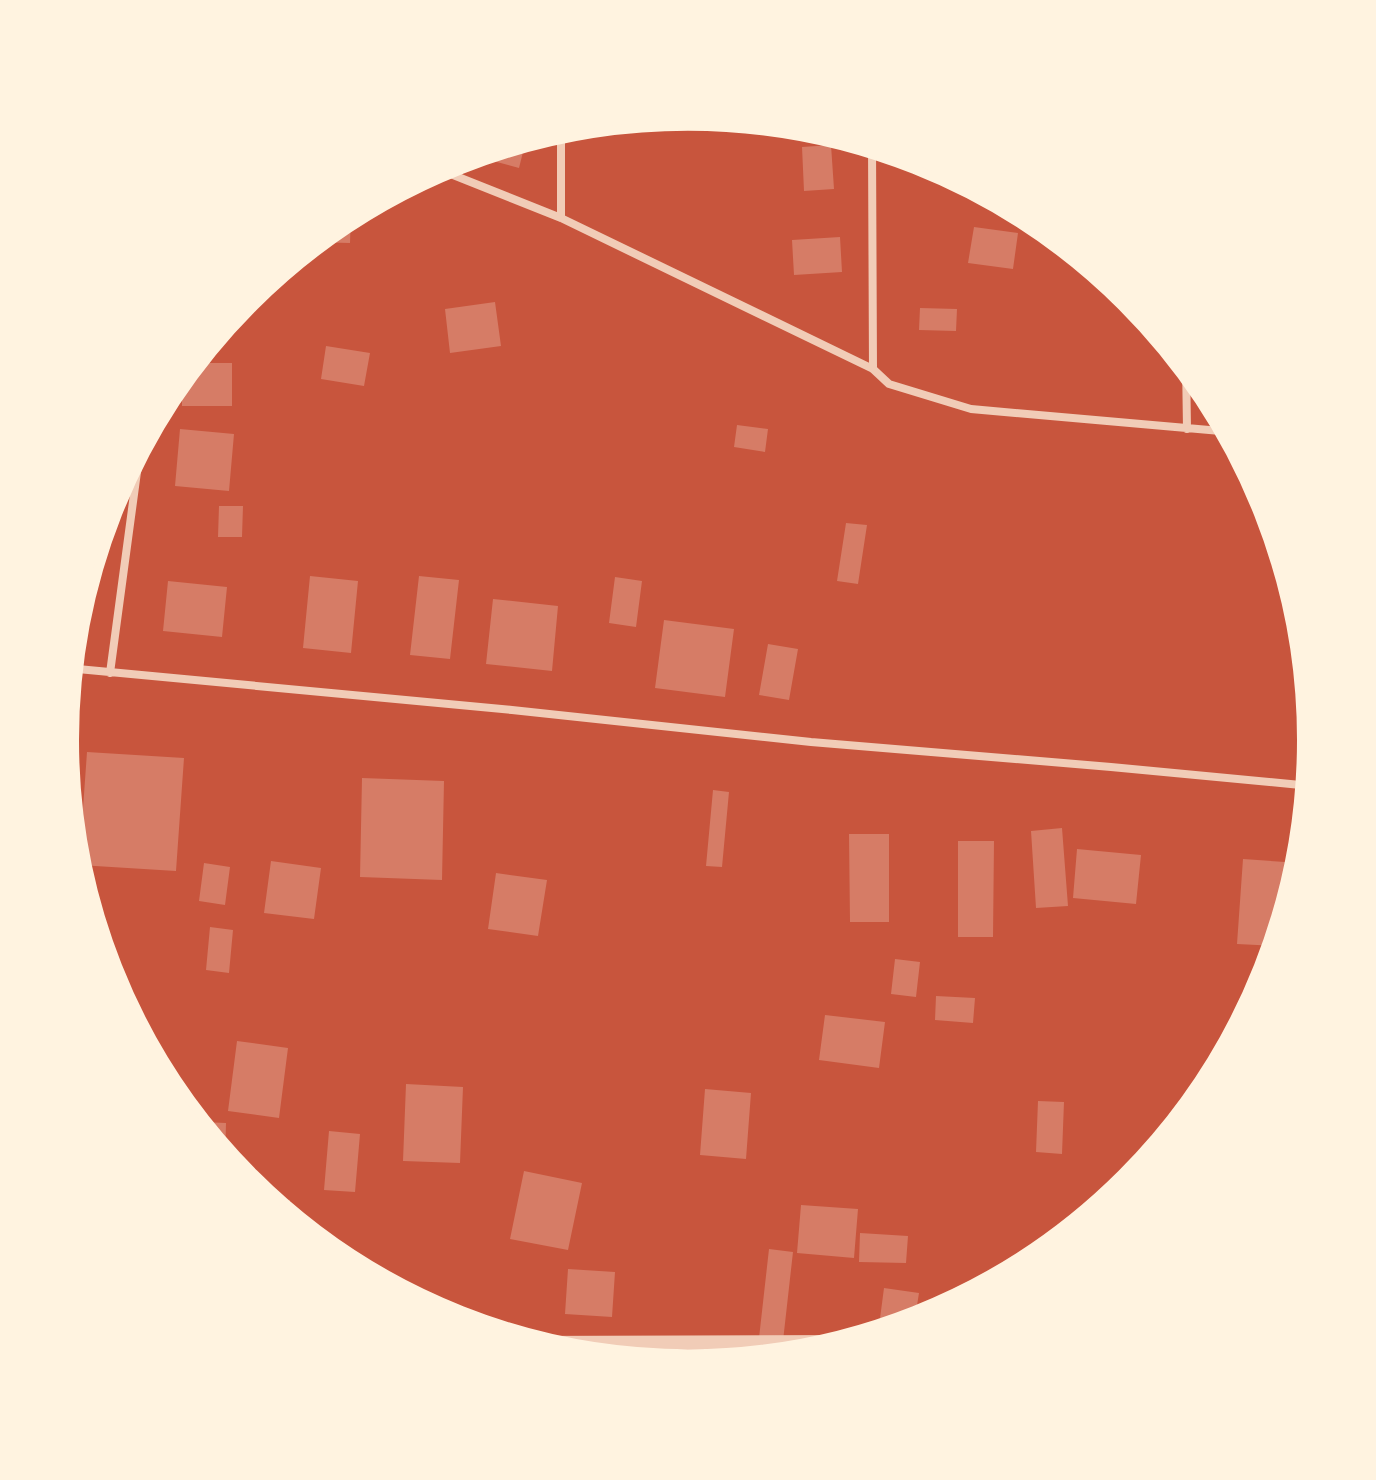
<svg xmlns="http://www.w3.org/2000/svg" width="1376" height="1480" font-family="'IBM Plex Sans',sans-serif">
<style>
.building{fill:#d67c66}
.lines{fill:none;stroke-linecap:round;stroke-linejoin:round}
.minor{stroke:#f1ccb7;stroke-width:8}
.tertiary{stroke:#f1ccb7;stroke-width:14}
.rim{fill:none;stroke:#fff3e0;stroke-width:10}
</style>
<rect width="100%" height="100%" fill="#c8553d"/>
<path class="building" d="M688 112 711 114 712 120 661 128 659 115Z
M527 136 519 168 467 154 491 147Z
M831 145 834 189 804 191 802 147Z
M351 212 350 243 309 242 339 218Z
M974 227 1018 233 1013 269 968 263Z
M840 237 842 272 794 275 792 240Z
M495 302 501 346 450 353 445 309Z
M920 308 957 309 956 331 919 330Z
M326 346 370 353 364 386 321 379Z
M189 363H232V406H182V372Z
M737 425 768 429 765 452 734 447Z
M180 429 234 434 229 491 175 486Z
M219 506H243L242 537H218Z
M846 523 867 525 858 584 837 581Z
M310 576 358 581 351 653 303 648Z
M419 576 459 580 450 659 410 655Z
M615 577 642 581 636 627 609 623Z
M168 581 227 587 222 637 163 631Z
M493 599 558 606 552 671 486 664Z
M664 620 734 629 725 697 655 688Z
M768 644 798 649 789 700 759 695Z
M87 752 184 758 176 871 79 865Z
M362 778 444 781 442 880 360 877Z
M713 790 729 792 722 867 706 866Z
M1062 828 1068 906 1036 908 1031 831Z
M849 834H889V922H850Z
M958 841H994L993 937H958Z
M1077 849 1141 855 1136 904 1073 898Z
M1243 859 1285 862 1278 946 1237 944Z
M271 861 321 868 314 919 264 913Z
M204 863 230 867 225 905 199 901Z
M496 873 547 880 538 936 488 929Z
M210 927 233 930 229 973 206 970Z
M895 959 920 962 916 997 891 994Z
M936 996 975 998 973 1023 935 1020Z
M825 1015 885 1022 879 1068 819 1060Z
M237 1041 288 1048 279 1118 228 1111Z
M406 1084 463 1087 460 1163 403 1161Z
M705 1089 751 1093 746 1159 700 1155Z
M1038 1101 1064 1102 1062 1154 1036 1152Z
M203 1122 226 1123 225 1161 202 1133Z
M329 1131 360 1134 355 1192 324 1190Z
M524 1171 582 1183 568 1250 510 1239Z
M258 1195 290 1200 288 1220 284 1217Z
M801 1205 858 1209 854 1258 797 1253Z
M860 1233 908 1236 906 1263 859 1262Z
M769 1249 793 1252 783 1341 759 1338Z
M568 1269 615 1272 612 1317 565 1314Z
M884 1288 919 1293 914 1324 898 1329 879 1326Z"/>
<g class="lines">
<path class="minor" d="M561 126V218
M872 143 873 369
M433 167 561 218 873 369 889 384 971 409 1232 432
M1186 362 1187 429
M67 668 512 710 811 742 1111 767 1311 786
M110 673 137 472 150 421"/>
<path class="tertiary" d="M523 1343 855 1342"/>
</g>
<path d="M0 0H1376V1480H0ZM74 740a614 614 0 1 1 1228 0a614 614 0 1 1-1228 0Z" fill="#fff3e0" fill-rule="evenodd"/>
<path class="rim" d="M74 740a614 614 0 1 1 1228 0a614 614 0 1 1-1228 0Z"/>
</svg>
